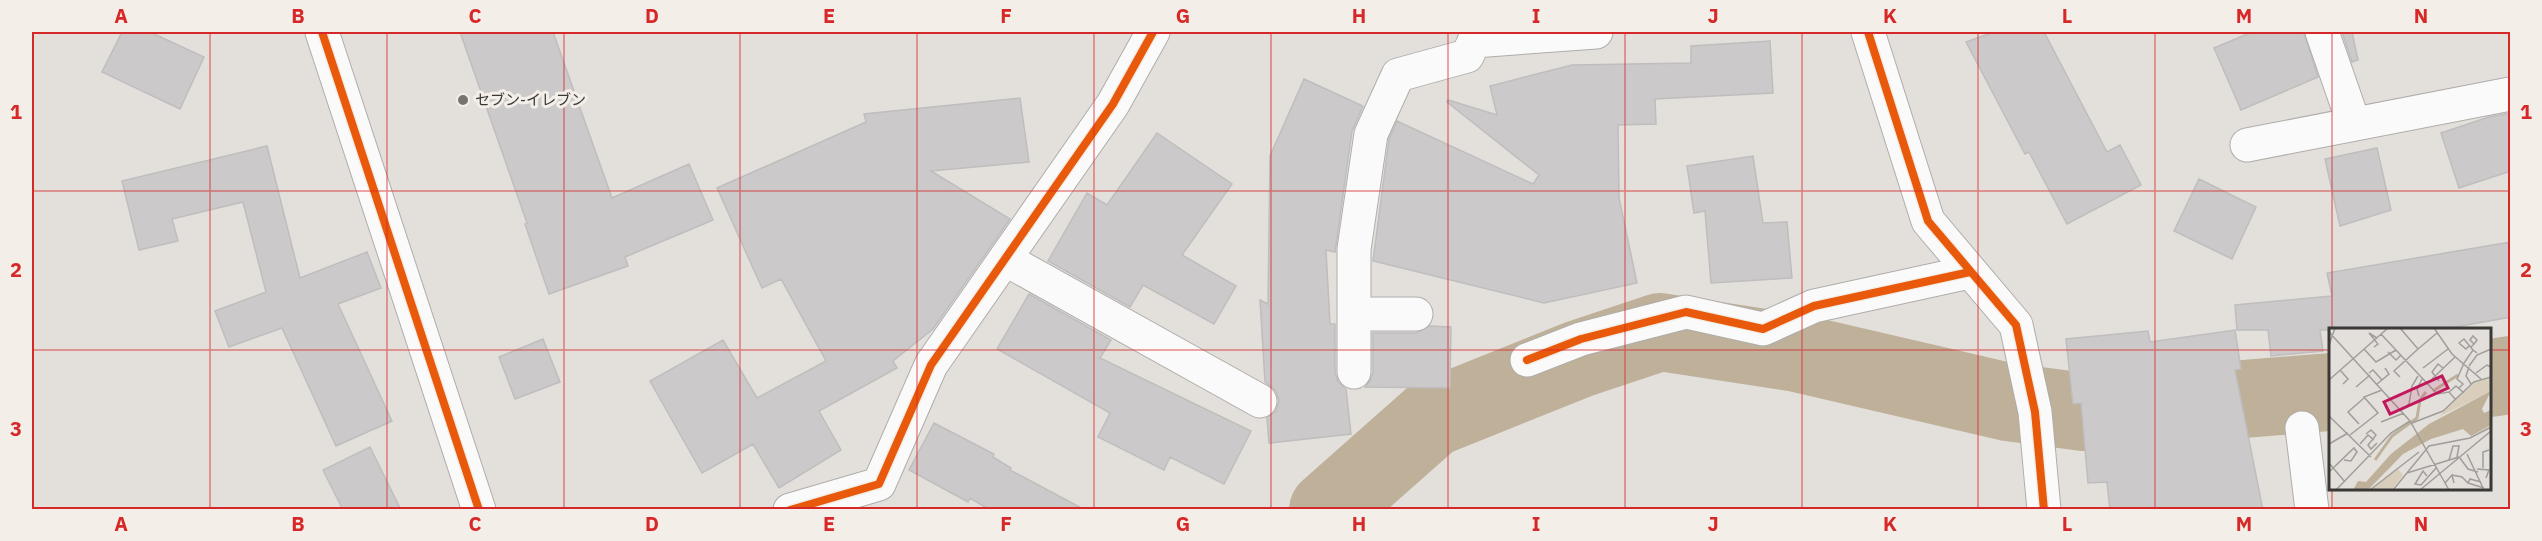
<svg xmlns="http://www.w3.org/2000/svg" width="2542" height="541" font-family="'IBM Plex Sans','Noto Sans JP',sans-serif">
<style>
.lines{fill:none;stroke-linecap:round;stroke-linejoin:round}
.river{stroke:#beb099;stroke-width:78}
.building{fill:#cbc9c9;stroke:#bfbdbd;stroke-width:1.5}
.minor-casing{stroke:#afadaa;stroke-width:35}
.minor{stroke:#fbfafa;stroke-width:33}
.cycleway-casing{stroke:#f3eee7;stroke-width:11}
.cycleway{stroke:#e8590c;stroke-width:8}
.grid{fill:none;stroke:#d62828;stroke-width:1.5;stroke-opacity:0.55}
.poi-dot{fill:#767370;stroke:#f3eee7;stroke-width:2}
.labels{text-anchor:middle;stroke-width:6;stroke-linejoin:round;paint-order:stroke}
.poi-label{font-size:15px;fill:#3b3936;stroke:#f3eee7;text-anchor:start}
.inset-river{fill:none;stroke:#beb099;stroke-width:3}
.inset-road{fill:none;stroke:#a09d9a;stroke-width:1.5}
.view{fill:#c2185b;fill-opacity:0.15;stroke:#c2185b;stroke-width:3}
.inset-edge{fill:none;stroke:#3b3936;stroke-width:3}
.neatline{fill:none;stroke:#d62828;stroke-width:2}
.grid-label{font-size:20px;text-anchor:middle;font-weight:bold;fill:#d62828}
</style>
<rect width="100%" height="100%" fill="#e3e0dc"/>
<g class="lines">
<path class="river" d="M2490 378 2510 375
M1328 510 1432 418 1579 359 1660 332 1797 353 2008 402 2084 412 2330 392"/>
</g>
<path class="building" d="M122 32H150L204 57 180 109 102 72Z
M460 32H553L612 198 689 164 713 220 625 257 628 266 549 294 525 224 527 223Z
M1994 32H2044L2107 152 2120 145 2141 185 2067 224 2029 152 2025 154 1966 42Z
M2252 32H2304L2318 77 2241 110 2214 48Z
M2342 32H2352L2358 60 2352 62Z
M1770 41 1773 93 1655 99 1656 124 1618 125 1619 198 1637 283 1544 303 1373 261 1389 139 1397 121 1533 184 1539 175 1447 102 1448 100 1497 115 1490 86 1572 65 1691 63V46Z
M1304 79 1363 106 1352 131 1335 252 1326 250 1330 324H1335V373L1338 382 1346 389 1351 434 1269 443 1267 418 1276 411 1279 401 1276 391 1265 382 1260 300 1268 304 1270 156Z
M1020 98 1029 162 931 171 1010 219 933 329 893 361 897 368 819 411 841 450 779 488 753 444 702 473 650 381 723 340 757 398 826 361 781 279 762 288 717 188 866 122 864 114Z
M2511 113V171L2459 188 2441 133 2489 117Z
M1157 133 1232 184 1182 255 1236 286 1214 324 1143 285 1130 307 1048 261 1087 193 1107 205Z
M267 146 300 278 367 252 381 288 338 304 392 421 336 446 282 328 229 347 215 311 266 292 243 202 172 219 178 241 139 250 122 181Z
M2377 148 2391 210 2340 226 2325 159Z
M1753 156 1763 223 1787 222 1792 278 1711 283 1705 211 1694 213 1687 166Z
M2199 179 2256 207 2232 259 2174 231Z
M2511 242V317L2439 330H2320L2323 351 2271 356 2268 330H2237L2235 305 2332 296 2327 273Z
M1029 294 1111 340 1100 358 1251 431 1224 484 1170 457 1164 470 1098 437 1110 413 997 349Z
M1429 326 1451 327 1450 388 1365 387 1370 381 1373 373V333H1416Z
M2235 330 2241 369 2235 370 2263 510H2110L2107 482 2088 483 2081 403 2073 404 2066 339 2148 331 2150 342Z
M543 339 560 382 515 399 499 357Z
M934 423 994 454 993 457 1011 468 1010 470 1085 510H990L970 498 968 502 909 470Z
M370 447 401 510H343L323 470Z"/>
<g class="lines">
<defs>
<path id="minor" d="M322 32 479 510
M1868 32 1928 221 2016 325 2035 412 2044 510
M2322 32 2354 124
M1474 41 1596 32
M2247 145 2510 94
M1005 259 1260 401
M1354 314H1416
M1527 360 1581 339 1686 312 1763 329 1814 306 1970 272
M1354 372V249L1371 134 1398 75 1467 56 1479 32
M2302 428 2312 510
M790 510 879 484 931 365 1113 104 1153 32"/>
</defs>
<use href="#minor" class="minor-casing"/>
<use href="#minor" class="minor"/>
<defs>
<path id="cycleway" d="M322 32 479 510
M1868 32 1928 221 2016 325 2035 412 2044 510
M1527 360 1581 339 1686 312 1763 329 1814 306 1970 272
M790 510 879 484 931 365 1113 104 1153 32"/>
</defs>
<use href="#cycleway" class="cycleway-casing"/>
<use href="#cycleway" class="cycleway"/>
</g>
<path class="grid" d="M210 32V510M387 32V510M564 32V510M740 32V510M917 32V510M1094 32V510M1271 32V510M1448 32V510M1625 32V510M1802 32V510M1978 32V510M2155 32V510M2332 32V330M32 191H2510M32 350H2330M2490 350H2510M2332 488V510"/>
<circle class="poi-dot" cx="463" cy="100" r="6"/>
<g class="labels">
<g class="poi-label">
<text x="475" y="105">セブン-イレブン</text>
</g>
</g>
<g transform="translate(2329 328)">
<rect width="162" height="162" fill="#e3e0dc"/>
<path d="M162 50V61L157 66 109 89 146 55ZM68 140 74 147 62 162H42Z" fill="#d9cebb"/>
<path d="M162 63 153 81 155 85 162 82V97L142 108 134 101 102 111 74 126 39 162H24L29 153 37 154 62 126 100 96Z" fill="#beb099"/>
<path class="inset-river" d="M104 63 129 47M46 132 63 108 88 90 91 72 97 64"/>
<path class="inset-road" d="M71 0 89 21 108 5M105 0 123 26 152 51M0 4 81 93 120 162M52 6 108 66 120 64 127 72M0 17 6 0M140 18 137 21 130 15 135 11 144 22M45 19 49 16 40 5 48 10M142 19 145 16 148 12 144 8 141 12 145 16M35 21 47 34 67 22M59 24 67 32 72 27M140 38 148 27 162 21M140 39 137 48 142 56M94 40 119 21M11 42 19 51 14 56M40 45 44 42 53 52M147 45 158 37 162 39M71 49 65 43 89 21M103 51 126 29M0 52 59 0M110 53 103 44 109 36 114 40M48 56 60 46 56 40M27 59 41 47M130 60 134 56 128 51 135 35 144 22 148 25M120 64 127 58 135 65M90 68 88 61 93 51M73 82 80 76 83 58 89 48M0 88 42 129M52 94 75 85M83 95 114 83 145 54 162 49M30 96 19 84 35 70M37 106 42 102 47 107 39 117 42 121 48 115M21 107 49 85 35 69 53 62M0 116 19 105M31 116 39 107 45 112M138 126 155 162M131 130 139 141 149 144M120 132 124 118H130L128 129M0 135 16 154M154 140V124L160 122M148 141 160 142 157 150M0 144 25 120 28 124 22 133 15 132M78 145 130 129M123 147 133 149 139 155M98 148 94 143 86 156 92 157 107 140M152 154 141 151 139 155 155 160M116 155 123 147 125 155M7 162 62 105 81 93M41 162 90 124M64 162 100 118 141 110 162 99M91 162 162 103"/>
<path class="view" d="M113 48 119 60 61 86 55 74Z"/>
<rect width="162" height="162" class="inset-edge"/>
</g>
<rect width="2542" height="541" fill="none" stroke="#f3eee7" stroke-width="66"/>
<rect x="33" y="33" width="2476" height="475" class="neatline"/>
<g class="grid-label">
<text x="121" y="23">A</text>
<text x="298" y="23">B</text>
<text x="475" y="23">C</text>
<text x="652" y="23">D</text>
<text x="829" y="23">E</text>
<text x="1006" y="23">F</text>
<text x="1183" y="23">G</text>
<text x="1359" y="23">H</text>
<text x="1536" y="23">I</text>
<text x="1713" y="23">J</text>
<text x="1890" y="23">K</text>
<text x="2067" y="23">L</text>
<text x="2244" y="23">M</text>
<text x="2421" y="23">N</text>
<text x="16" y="119">1</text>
<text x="2526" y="119">1</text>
<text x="16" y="277">2</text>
<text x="2526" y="277">2</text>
<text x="16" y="436">3</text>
<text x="2526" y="436">3</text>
<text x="121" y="531">A</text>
<text x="298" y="531">B</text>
<text x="475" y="531">C</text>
<text x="652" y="531">D</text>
<text x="829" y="531">E</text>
<text x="1006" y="531">F</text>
<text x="1183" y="531">G</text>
<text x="1359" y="531">H</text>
<text x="1536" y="531">I</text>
<text x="1713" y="531">J</text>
<text x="1890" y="531">K</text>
<text x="2067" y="531">L</text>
<text x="2244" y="531">M</text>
<text x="2421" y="531">N</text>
</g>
</svg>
